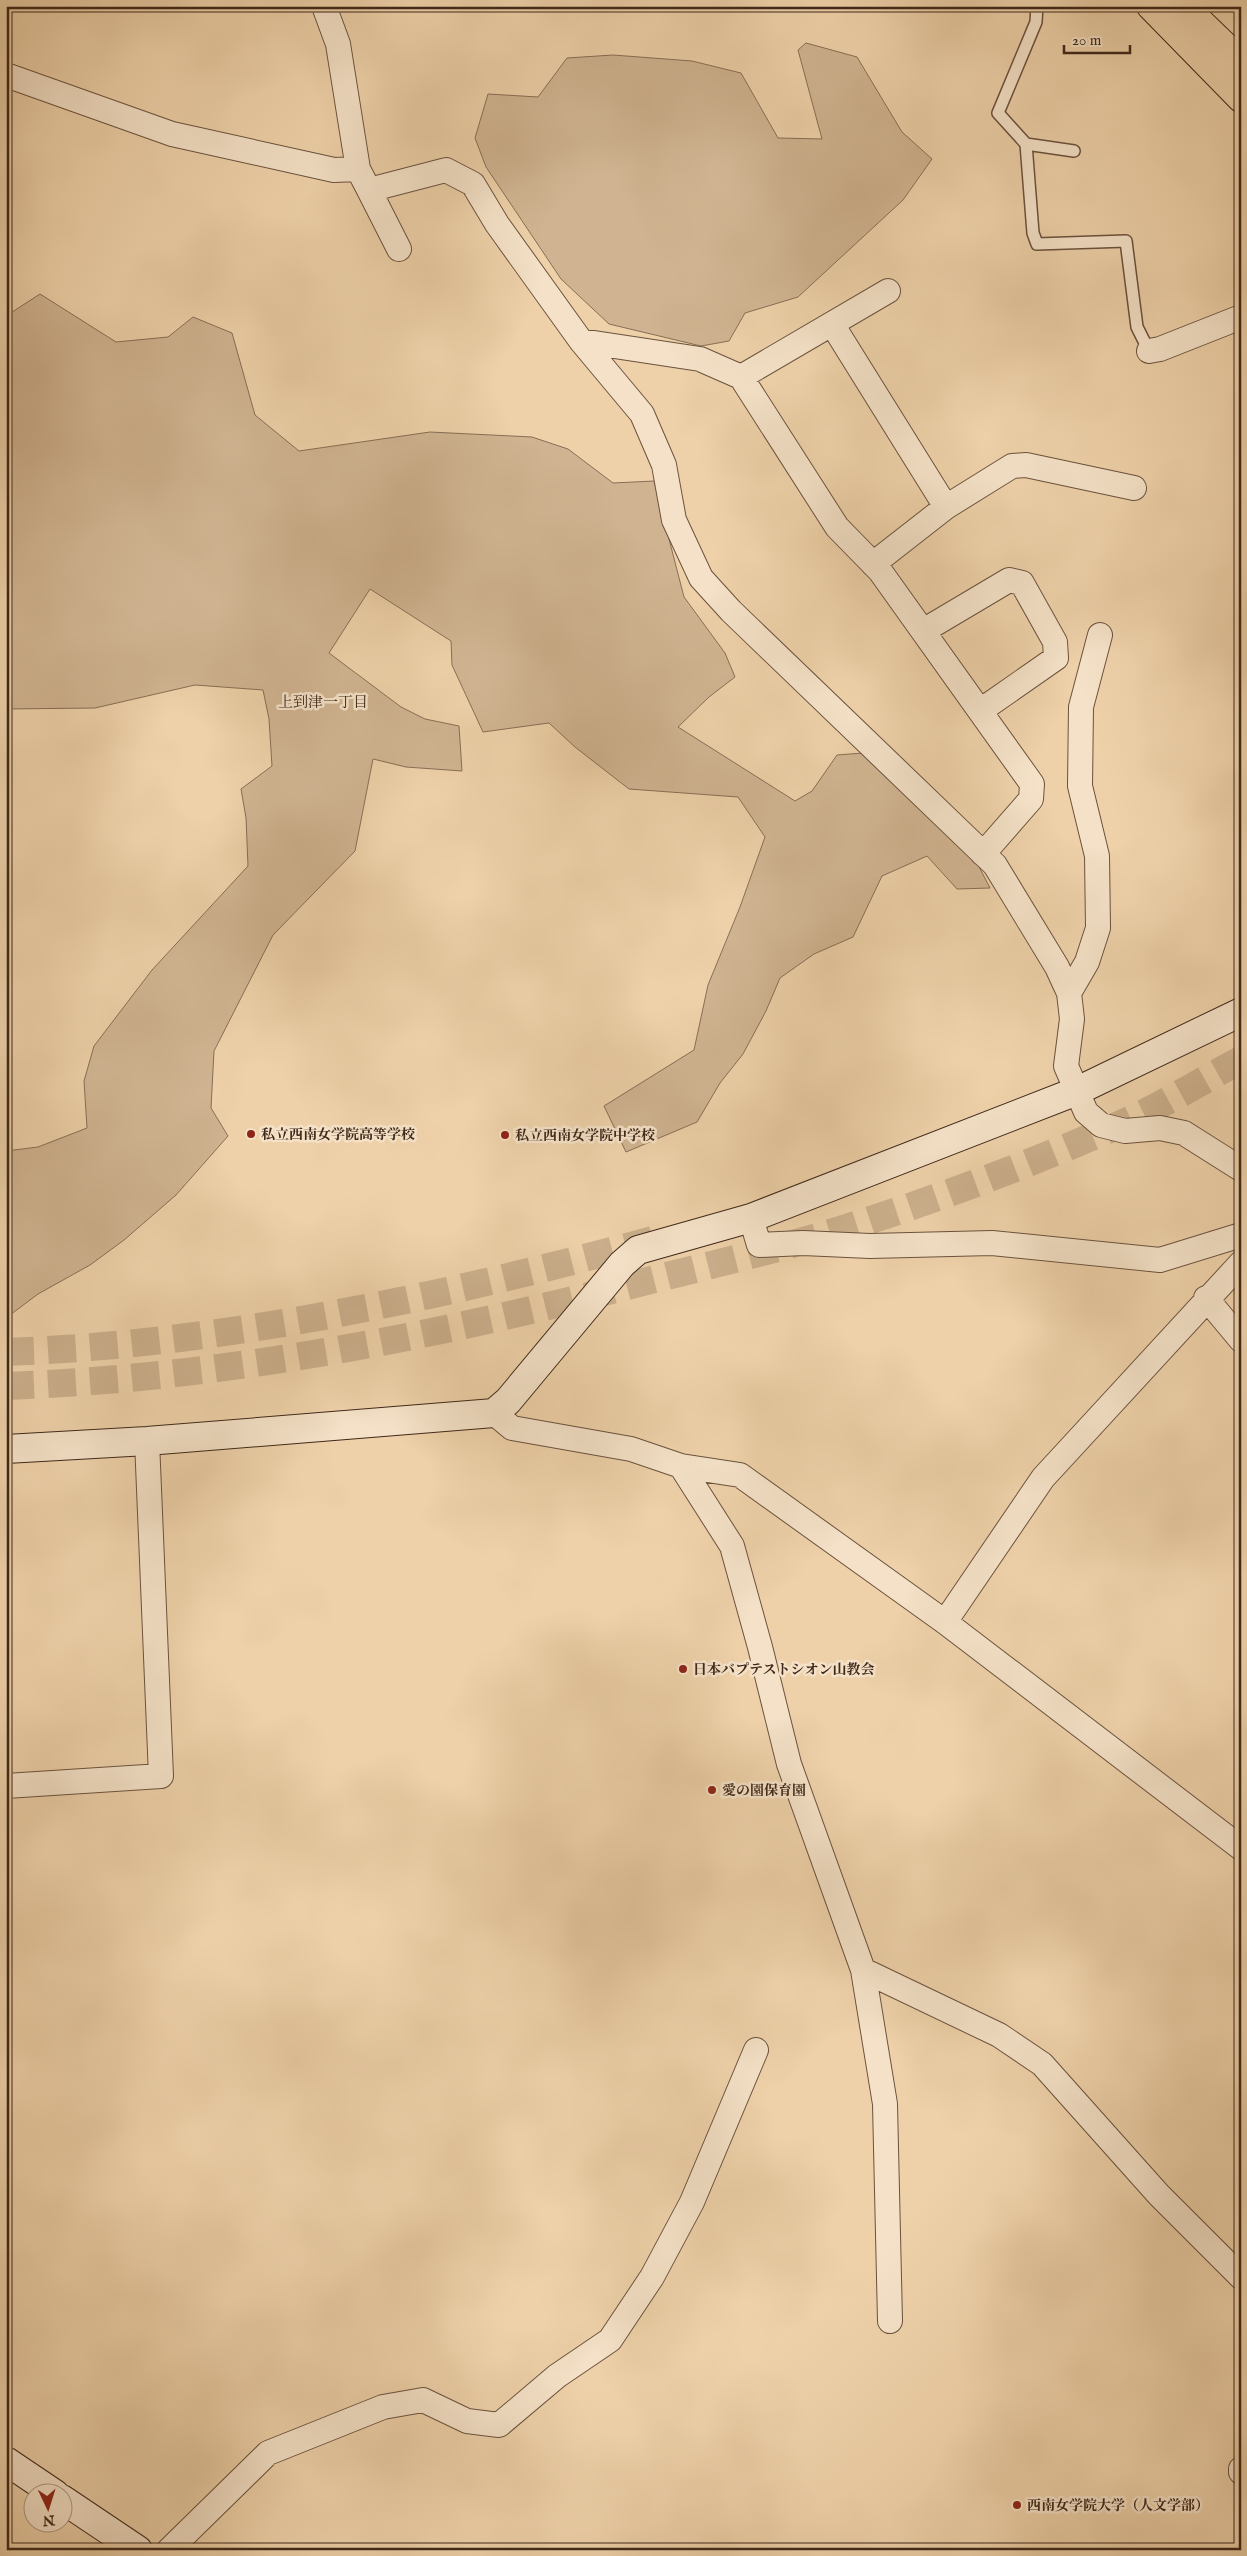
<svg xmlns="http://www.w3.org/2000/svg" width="1247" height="2556" font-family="'IM FELL English','Noto Serif JP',serif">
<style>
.green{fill:#d0b491;stroke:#886e56}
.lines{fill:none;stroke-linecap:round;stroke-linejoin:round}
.secondary-tunnel{stroke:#cbaf8c;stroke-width:28;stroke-dasharray:28 14;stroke-linecap:butt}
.lane-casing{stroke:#6b523e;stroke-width:14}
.street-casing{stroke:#6b523e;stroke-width:26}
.secondary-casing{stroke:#3f281a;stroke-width:30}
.highway-casing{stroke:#3f281a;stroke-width:30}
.lane{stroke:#f4e1c7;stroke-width:11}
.street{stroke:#f4e1c7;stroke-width:24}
.secondary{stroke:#f4e1c7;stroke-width:28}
.highway{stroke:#eed1a9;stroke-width:28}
.poi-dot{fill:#8f2418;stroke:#f4e1c7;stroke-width:2}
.labels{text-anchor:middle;stroke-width:5;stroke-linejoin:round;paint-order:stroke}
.poi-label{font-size:14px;font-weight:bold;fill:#3f281a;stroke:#f4e1c7;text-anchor:start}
.neighbourhood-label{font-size:15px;fill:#3f281a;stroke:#f4e1c7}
</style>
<rect width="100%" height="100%" fill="#eed1a9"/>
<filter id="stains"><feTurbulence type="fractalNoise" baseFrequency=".004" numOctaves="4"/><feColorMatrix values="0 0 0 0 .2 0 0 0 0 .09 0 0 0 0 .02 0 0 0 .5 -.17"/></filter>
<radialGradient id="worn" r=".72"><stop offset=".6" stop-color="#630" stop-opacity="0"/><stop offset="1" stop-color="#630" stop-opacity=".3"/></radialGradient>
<path class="green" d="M806 43 857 57 902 132 932 159 903 200 798 297 745 313 729 341 701 346 609 324 561 279 486 167 475 138 488 94 538 97 567 58 613 55 692 61 741 73 778 138 822 139 798 50Z
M40 294 116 342 168 337 193 317 232 333 255 415 299 451 430 432 532 437 568 449 613 483 654 481 684 597 725 653 735 677 709 697 678 727 795 801 812 791 837 755 863 753 975 859 990 888 957 889 927 856 882 876 853 937 814 954 780 978 766 1011 743 1054 720 1083 697 1122 626 1152 604 1106 694 1050 708 985 740 907 765 837 738 797 629 789 575 747 549 723 483 732 452 665 451 641 370 589 329 653 401 707 425 719 459 726 462 771 406 767 373 759 355 851 273 935 214 1051 211 1108 228 1136 176 1195 124 1240 90 1265 38 1294 6 1318V1151L38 1147 87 1128 84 1081 94 1046 152 970 248 866 246 818 241 789 272 766 269 719 263 690 195 685 95 708 6 709V316Z"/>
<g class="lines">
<path class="secondary-tunnel" d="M6 1352C226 1344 441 1297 653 1240
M6 1386C222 1378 435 1337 643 1282 709 1265 777 1250 843 1229 937 1199 1031 1164 1121 1124 1162 1106 1201 1081 1241 1060"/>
<defs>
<path id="lane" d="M1037 6 1036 22 998 113 1026 144 1074 151
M1026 144 1033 233 1037 244 1126 241 1137 327 1149 351"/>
<path id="street" d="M324 6 338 44 358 169 369 190 446 170 473 184 497 224 581 341 642 414 664 465 674 520 701 578 731 611 995 865 1057 967 1069 993 1072 1019 1066 1066 1086 1112 1101 1125 1125 1131 1160 1128 1184 1133 1241 1169
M6 75 172 134 334 170 358 169
M369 190 399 249
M832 324 946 507
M581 341 700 359 741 377 837 527 880 571 1032 784 1031 799 983 854
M1149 351 1160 349 1241 317
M741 377 888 291
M873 564 946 507 1012 466 1026 465 1134 488
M923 631 1009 580 1022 583 1055 642 1056 658 980 711
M1069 993 1087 962 1098 928 1097 856 1080 786 1081 707 1100 635
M751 1218 759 1245 803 1243 870 1246 992 1243 1160 1260 1241 1235
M1206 1298 1241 1340
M494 1413 512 1428 631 1449 681 1466 740 1475 945 1622 1241 1848
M681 1466 732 1546 760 1647 789 1764 863 1970 885 2104 890 2321
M945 1622 1043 1478 1241 1263
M6 1786 161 1776 147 1441
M863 1970 999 2035 1042 2064 1159 2195 1241 2277
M1241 2469V2472
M169 2550 268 2453 383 2407 423 2400 467 2421 499 2425 557 2376 610 2340 652 2277 692 2202 756 2050"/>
<path id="secondary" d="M6 1449 147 1441 494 1413 508 1401 622 1264 638 1250 751 1218 1077 1091 1241 1012
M6 2461 55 2494
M62 2499 138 2550"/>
<path id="highway" d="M1151 6 1241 98
M1183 6 1241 62"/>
</defs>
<use href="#lane" class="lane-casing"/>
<use href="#street" class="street-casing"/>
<use href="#secondary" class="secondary-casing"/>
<use href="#highway" class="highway-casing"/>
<use href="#lane" class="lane"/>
<use href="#street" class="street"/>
<use href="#secondary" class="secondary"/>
<use href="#highway" class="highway"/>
</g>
<g class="poi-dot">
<circle cx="251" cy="1134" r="5"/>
<circle cx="505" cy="1135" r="5"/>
<circle cx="683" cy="1669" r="5"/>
<circle cx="712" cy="1790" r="5"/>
<circle cx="1017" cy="2505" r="5"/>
</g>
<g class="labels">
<g class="poi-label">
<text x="261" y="1139">私立西南女学院高等学校</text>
<text x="515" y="1140">私立西南女学院中学校</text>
<text x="693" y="1674">日本バプテストシオン山教会</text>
<text x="722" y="1795">愛の園保育園</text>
<text x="1027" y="2510">西南女学院大学（人文学部）</text>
</g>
<g class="neighbourhood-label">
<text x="323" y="707">上到津一丁目</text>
</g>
</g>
<rect width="1247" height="2556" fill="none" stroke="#eed1a9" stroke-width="25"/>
<rect x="8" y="8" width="1232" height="2541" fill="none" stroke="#3f281a" stroke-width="2.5"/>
<rect x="12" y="12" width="1222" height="2531" fill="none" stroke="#3f281a"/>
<g transform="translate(48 2508) rotate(176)"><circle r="24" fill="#f4e1c7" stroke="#ac9782"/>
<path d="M0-4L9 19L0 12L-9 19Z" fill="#8f2418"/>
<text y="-8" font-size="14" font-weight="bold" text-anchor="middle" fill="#3f281a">N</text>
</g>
<path d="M1064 45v8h66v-8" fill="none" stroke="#3f281a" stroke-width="2.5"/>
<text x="1072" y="45" font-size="15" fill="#3f281a" stroke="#f4e1c7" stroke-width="4" paint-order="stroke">20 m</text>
<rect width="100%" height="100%" filter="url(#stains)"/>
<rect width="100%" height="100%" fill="url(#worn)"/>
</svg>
